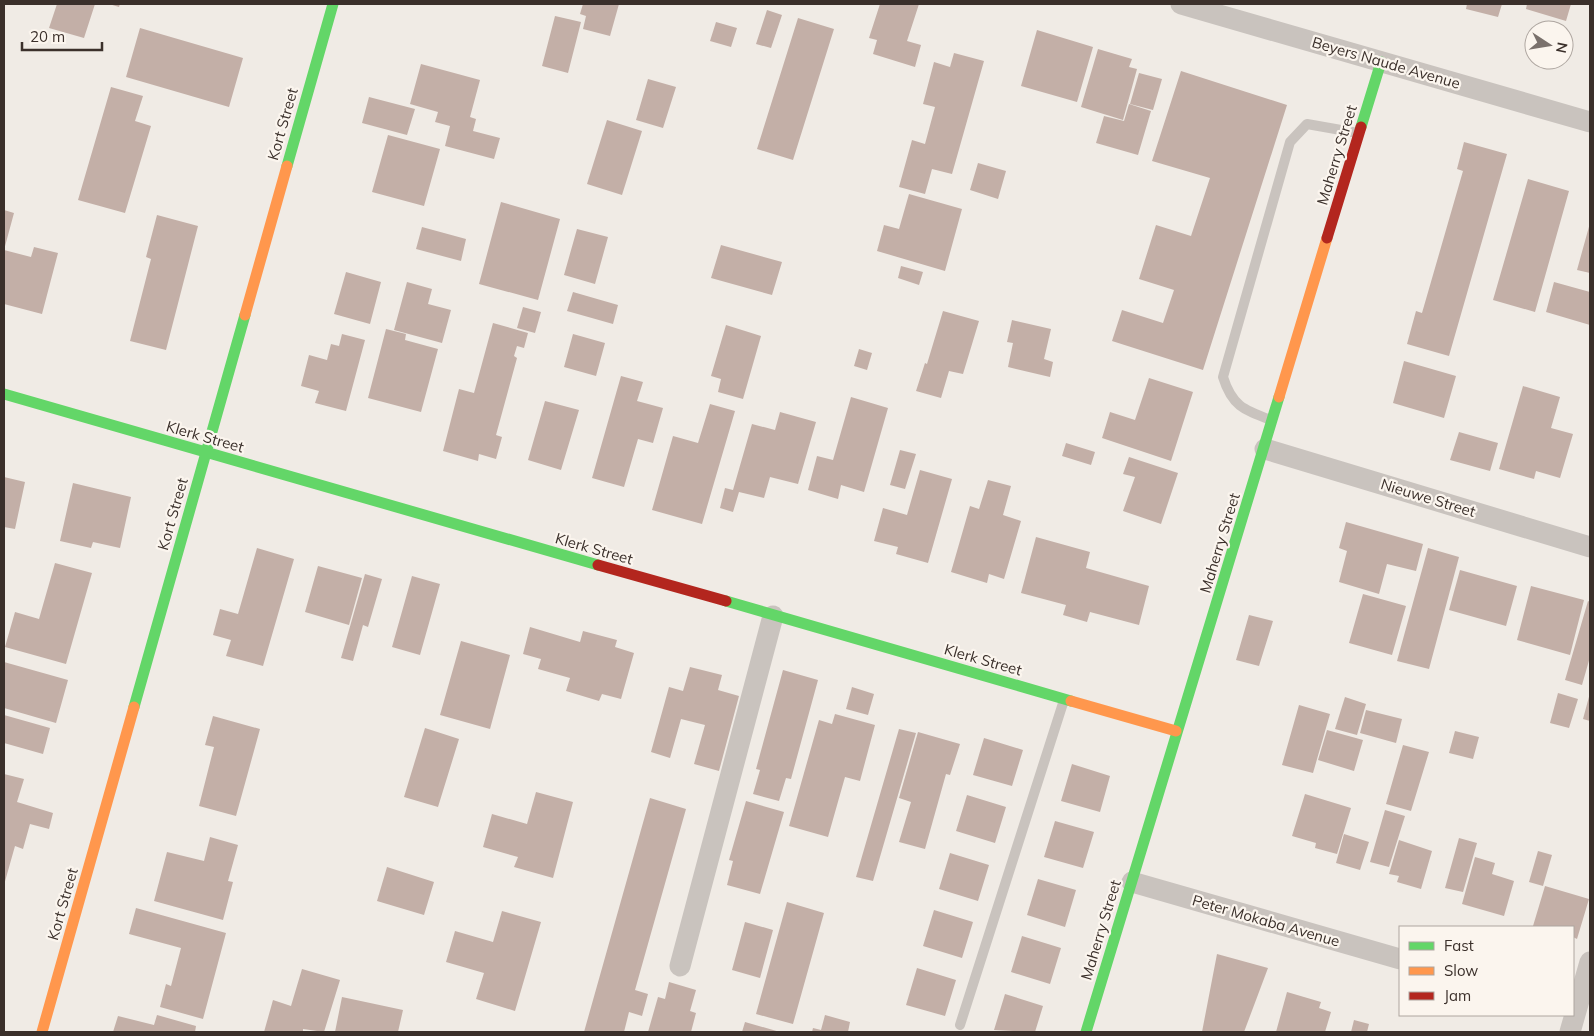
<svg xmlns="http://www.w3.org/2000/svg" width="1594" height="1036" font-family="Mulish,sans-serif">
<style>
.building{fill:#c3afa7}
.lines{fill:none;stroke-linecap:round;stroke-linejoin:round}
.lane{stroke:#c9c3be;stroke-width:10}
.street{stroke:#c9c3be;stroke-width:21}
.fast{stroke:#63d668;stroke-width:11}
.slow{stroke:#ff974d;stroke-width:11}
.jam{stroke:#b3261e;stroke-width:11}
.labels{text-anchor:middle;stroke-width:4.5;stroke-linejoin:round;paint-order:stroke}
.street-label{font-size:15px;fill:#3b302b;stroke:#fbf5ee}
</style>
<rect width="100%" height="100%" fill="#f0ebe5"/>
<path class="building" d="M57 4H95L84 38 49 28Z
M109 4H120L119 7Z
M583 4H619L610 36 583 29 586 16 580 14Z
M880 4H919L907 41 921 45 915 67 873 54 877 40 869 38Z
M1467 4H1502L1498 17 1466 9Z
M1527 4H1571L1566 21 1526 9Z
M767 10 782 15 771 48 756 44Z
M555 16 581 22 568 73 542 66Z
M798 18 834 29 793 160 757 149Z
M716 22 737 28 731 47 710 41Z
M140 28 243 58 229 107 126 77Z
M1037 30 1093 47 1077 102 1021 86Z
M1098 49 1132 59 1129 67 1137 69 1123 120 1081 107Z
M954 53 984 61 952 174 932 169 925 194 899 187 912 140 925 144 935 107 923 104 934 62 950 67Z
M421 64 480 80 470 117 476 119 473 131 500 138 494 159 445 146 450 126 435 122 438 112 410 104Z
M1181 71 1287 105 1203 370 1112 341 1122 310 1163 323 1174 290 1139 279 1156 225 1191 236 1210 178 1152 161Z
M1139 73 1162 79 1153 110 1130 104Z
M648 79 676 87 663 128 636 120Z
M111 87 143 96 135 121 151 126 125 213 78 200Z
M369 97 415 109 407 135 362 123Z
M1129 104 1151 111 1138 155 1096 143 1104 116 1124 121Z
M607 120 642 131 622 195 587 184Z
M388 135 440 149 424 206 372 192Z
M1464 142 1507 154 1449 356 1407 344 1416 311 1422 313 1463 171 1457 169Z
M978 163 1006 171 998 199 970 190Z
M1528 179 1569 191 1535 312 1493 300Z
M909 194 962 209 945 271 877 251 884 225 899 229Z
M501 202 560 219 538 300 479 284Z
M4 210 14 213 4 250Z
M157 215 198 226 166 350 130 341 151 259 146 257Z
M1590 223V273L1577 270Z
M422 227 466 239 461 261 416 249Z
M577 229 608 237 595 284 564 275Z
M721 245 782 262 772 295 711 278Z
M34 247 58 253 42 314 4 304V250L31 257Z
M901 266 923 272 919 285 898 278Z
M346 272 381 282 370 324 334 314Z
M407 282 432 289 428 304 451 310 442 343 394 330Z
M1554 282 1590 292V325L1546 312Z
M573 292 618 305 613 324 567 311Z
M523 307 541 312 535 333 517 328Z
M943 311 979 321 963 374 949 371 941 398 916 391 925 363 927 364Z
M1012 320 1051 329 1044 359 1053 362 1050 377 1008 367 1013 343 1007 342Z
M493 323 528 333 524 348 517 346 514 356 517 358 496 435 502 437 496 459 479 454 478 461 443 451 459 389 474 393Z
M726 325 761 336 743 399 718 392 721 379 711 376Z
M386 329 406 334 405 340 438 349 421 412 368 398Z
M342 334 365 340 346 411 315 403 319 391 301 386 309 355 327 360 331 344 339 346Z
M573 334 605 343 596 376 564 367Z
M859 349 872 353 867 370 854 366Z
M1404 361 1456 376 1444 418 1393 403Z
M621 376 643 382 637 401 663 408 653 443 638 439 624 487 592 478Z
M1149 378 1193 392 1171 461 1102 438 1110 412 1135 420Z
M1523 386 1560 397 1551 428 1573 434 1560 478 1536 471 1534 479 1499 469Z
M851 397 888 408 864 492 841 485 838 499 808 490 817 456 833 460Z
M545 401 579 410 561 470 528 460Z
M710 404 735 411 702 524 652 510 673 436 698 443Z
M780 412 816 422 798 484 770 477 764 498 739 492 733 512 720 508 725 488 733 490 752 424 775 430Z
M1459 432 1498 443 1490 471 1450 460Z
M1066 443 1095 452 1091 465 1062 456Z
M900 450 916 454 905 489 890 485Z
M1129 457 1178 473 1161 524 1123 511 1135 477 1123 474Z
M920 470 952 479 928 563 896 554 898 547 874 541 883 508 907 515Z
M4 477 25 482 15 529 4 527Z
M988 480 1011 486 1003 515 1021 521 1004 579 989 574 987 583 951 572 970 506 979 509Z
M73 483 131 497 120 548 93 542 91 548 60 541Z
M1346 522 1423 544 1416 571 1387 564 1379 594 1339 582 1347 551 1339 548Z
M1036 537 1090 552 1086 568 1149 586 1139 625 1090 612 1087 622 1063 615 1066 605 1021 593Z
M257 548 294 559 263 666 226 656 231 640 213 635 220 609 238 614Z
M1428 548 1459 557 1429 669 1397 661Z
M55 563 92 573 66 664 5 647 15 612 39 619Z
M318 566 362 578 349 625 305 612Z
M1460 570 1517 586 1506 626 1449 610Z
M365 574 382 579 368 627 363 625 353 661 341 658Z
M412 576 440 584 420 655 392 647Z
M1531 586 1584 600 1570 655 1517 640Z
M1363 594 1406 606 1392 655 1349 643Z
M1588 601 1590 602V657L1582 685 1565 680Z
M1249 615 1273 621 1259 666 1236 660Z
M530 627 580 642 583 631 617 640 615 647 634 653 621 699 602 694 599 701 566 691 570 678 538 669 541 659 523 654Z
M461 641 510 655 490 729 440 715Z
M4 662 68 680 56 723 4 708Z
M690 667 722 675 718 690 739 696 719 771 694 764 705 725 681 719 670 758 651 752 669 687 683 691Z
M783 670 818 680 791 779 786 778 779 801 753 794 760 770 756 769Z
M852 687 874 694 868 715 846 709Z
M1558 693 1578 699 1569 728 1550 723Z
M1590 693V721L1583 719Z
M1345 697 1366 704 1357 735 1335 729Z
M1299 705 1330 714 1313 773 1282 765Z
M1366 710 1402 719 1396 743 1360 733Z
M835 714 875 725 860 781 845 777 828 837 789 826 819 720 832 724Z
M4 715 50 728 43 754 4 743Z
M213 716 260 729 236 816 199 806 214 747 205 745Z
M425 728 459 739 438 807 404 797Z
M899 729 916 733 873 881 856 877Z
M1327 730 1363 740 1354 771 1318 760Z
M1455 731 1479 737 1473 759 1449 753Z
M918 732 960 744 950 775 946 774 925 849 899 842 911 802 899 798Z
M984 738 1023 750 1012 786 973 775Z
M1403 745 1429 752 1411 811 1386 804Z
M1072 764 1110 776 1100 812 1061 801Z
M4 774 24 779 17 802 53 813 49 829 30 824 23 849 15 846 4 885Z
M536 792 573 802 553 878 514 867 518 857 483 847 492 814 527 824Z
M1305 794 1351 808 1337 854 1315 848 1316 843 1292 836Z
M967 795 1006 807 995 843 956 831Z
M650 798 686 809 635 990 648 994 642 1016 629 1012 624 1032H584Z
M746 801 784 812 760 894 727 885 733 861 729 860Z
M1385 810 1405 816 1389 867 1370 862Z
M1055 821 1094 832 1083 868 1044 857Z
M1344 834 1369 842 1360 870 1336 863Z
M210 837 238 845 228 881 233 882 223 920 154 901 167 852 204 861Z
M1459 838 1477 843 1463 892 1445 888Z
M1399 840 1432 851 1421 889 1397 882 1399 876 1389 874Z
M1538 851 1552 855 1543 886 1529 882Z
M950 853 989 865 978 901 939 889Z
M1475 857 1495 863 1492 874 1514 881 1504 916 1462 904Z
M387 867 434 882 424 915 377 901Z
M1038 879 1076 890 1065 927 1027 915Z
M1545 886 1589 899 1577 939 1573 937V927L1533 926Z
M787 902 824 913 793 1024 756 1014Z
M136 908 226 933 203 1019 160 1007 166 984 171 986 181 948 129 934Z
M934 910 973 922 962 958 923 946Z
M502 911 541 922 515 1011 476 999 484 973 446 962 455 931 493 942Z
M745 922 773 930 760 978 732 970Z
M1022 936 1061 948 1050 984 1011 972Z
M1217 954 1268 968 1244 1032H1202Z
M917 968 956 980 945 1016 906 1005Z
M302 969 340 980 324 1032 303 1029V1032H264L273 1000 291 1006Z
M669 982 696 990 690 1011 696 1013 691 1032H648L658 997 665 999Z
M1287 992 1321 1002 1319 1008 1331 1012 1325 1032H1276Z
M1005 994 1043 1006 1035 1032 994 1030Z
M342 997 403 1010 398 1032H335Z
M157 1015 196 1026 195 1032H113L118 1016 154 1025Z
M825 1015 850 1022 848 1032H812L813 1028 821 1030Z
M1354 1020 1369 1024 1367 1032H1351Z
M745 1022 780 1032H742Z"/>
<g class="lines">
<path class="lane" d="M1271 420C1244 410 1232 406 1223 377L1290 142 1307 124 1358 133
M960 1025 1064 700"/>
<path class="street" d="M1181 4 1590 122
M1265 449 1590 547
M1132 882 1400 959
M680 966 773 616
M1570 1032 1590 962"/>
<path class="fast" d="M1361 127 1381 62
M287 166 333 4
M4 394 598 565
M726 601 1071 701
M134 707 245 315
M1086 1032 1279 397"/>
<path class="slow" d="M245 315 287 166
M1279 397 1327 238
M1071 701 1176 731
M42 1032 134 707"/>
<path class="jam" d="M1327 238 1361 127
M598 565 726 601"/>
</g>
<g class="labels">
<g class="street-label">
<text transform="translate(1386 63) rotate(16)" y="5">Beyers Naude Avenue</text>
<text transform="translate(283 124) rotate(-74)" y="5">Kort Street</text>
<text transform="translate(1337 155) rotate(-73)" y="5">Maherry Street</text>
<text transform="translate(205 437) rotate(16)" y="5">Klerk Street</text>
<text transform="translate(1428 498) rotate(17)" y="5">Nieuwe Street</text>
<text transform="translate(173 514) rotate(-74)" y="5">Kort Street</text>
<text transform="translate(1220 543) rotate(-73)" y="5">Maherry Street</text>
<text transform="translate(594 549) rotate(16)" y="5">Klerk Street</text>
<text transform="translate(983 660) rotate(16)" y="5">Klerk Street</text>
<text transform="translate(63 904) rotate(-74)" y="5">Kort Street</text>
<text transform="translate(1266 921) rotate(16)" y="5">Peter Mokaba Avenue</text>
<text transform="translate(1101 930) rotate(-73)" y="5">Maherry Street</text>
</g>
</g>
<rect width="1594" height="1036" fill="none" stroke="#3b302b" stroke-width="10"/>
<rect x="1399" y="926" width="175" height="90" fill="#fbf5ee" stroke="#aea6a0"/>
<rect x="1409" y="942" width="25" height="8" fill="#63d668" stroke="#aea6a0"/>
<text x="1444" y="951" font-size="15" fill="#3b302b">Fast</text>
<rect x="1409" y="967" width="25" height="8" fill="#ff974d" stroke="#aea6a0"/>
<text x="1444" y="976" font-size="15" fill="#3b302b">Slow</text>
<rect x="1409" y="992" width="25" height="8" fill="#b3261e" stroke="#aea6a0"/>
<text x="1444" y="1001" font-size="15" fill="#3b302b">Jam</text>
<g transform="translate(1549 45) rotate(102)"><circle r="24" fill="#fbf5ee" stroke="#aea6a0"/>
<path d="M0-4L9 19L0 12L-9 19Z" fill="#7a716c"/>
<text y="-8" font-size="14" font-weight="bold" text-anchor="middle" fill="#3b302b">N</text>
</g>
<path d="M22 42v8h80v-8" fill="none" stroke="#3b302b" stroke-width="2.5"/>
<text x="30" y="42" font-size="15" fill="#3b302b" stroke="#fbf5ee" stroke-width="4" paint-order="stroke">20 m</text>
</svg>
